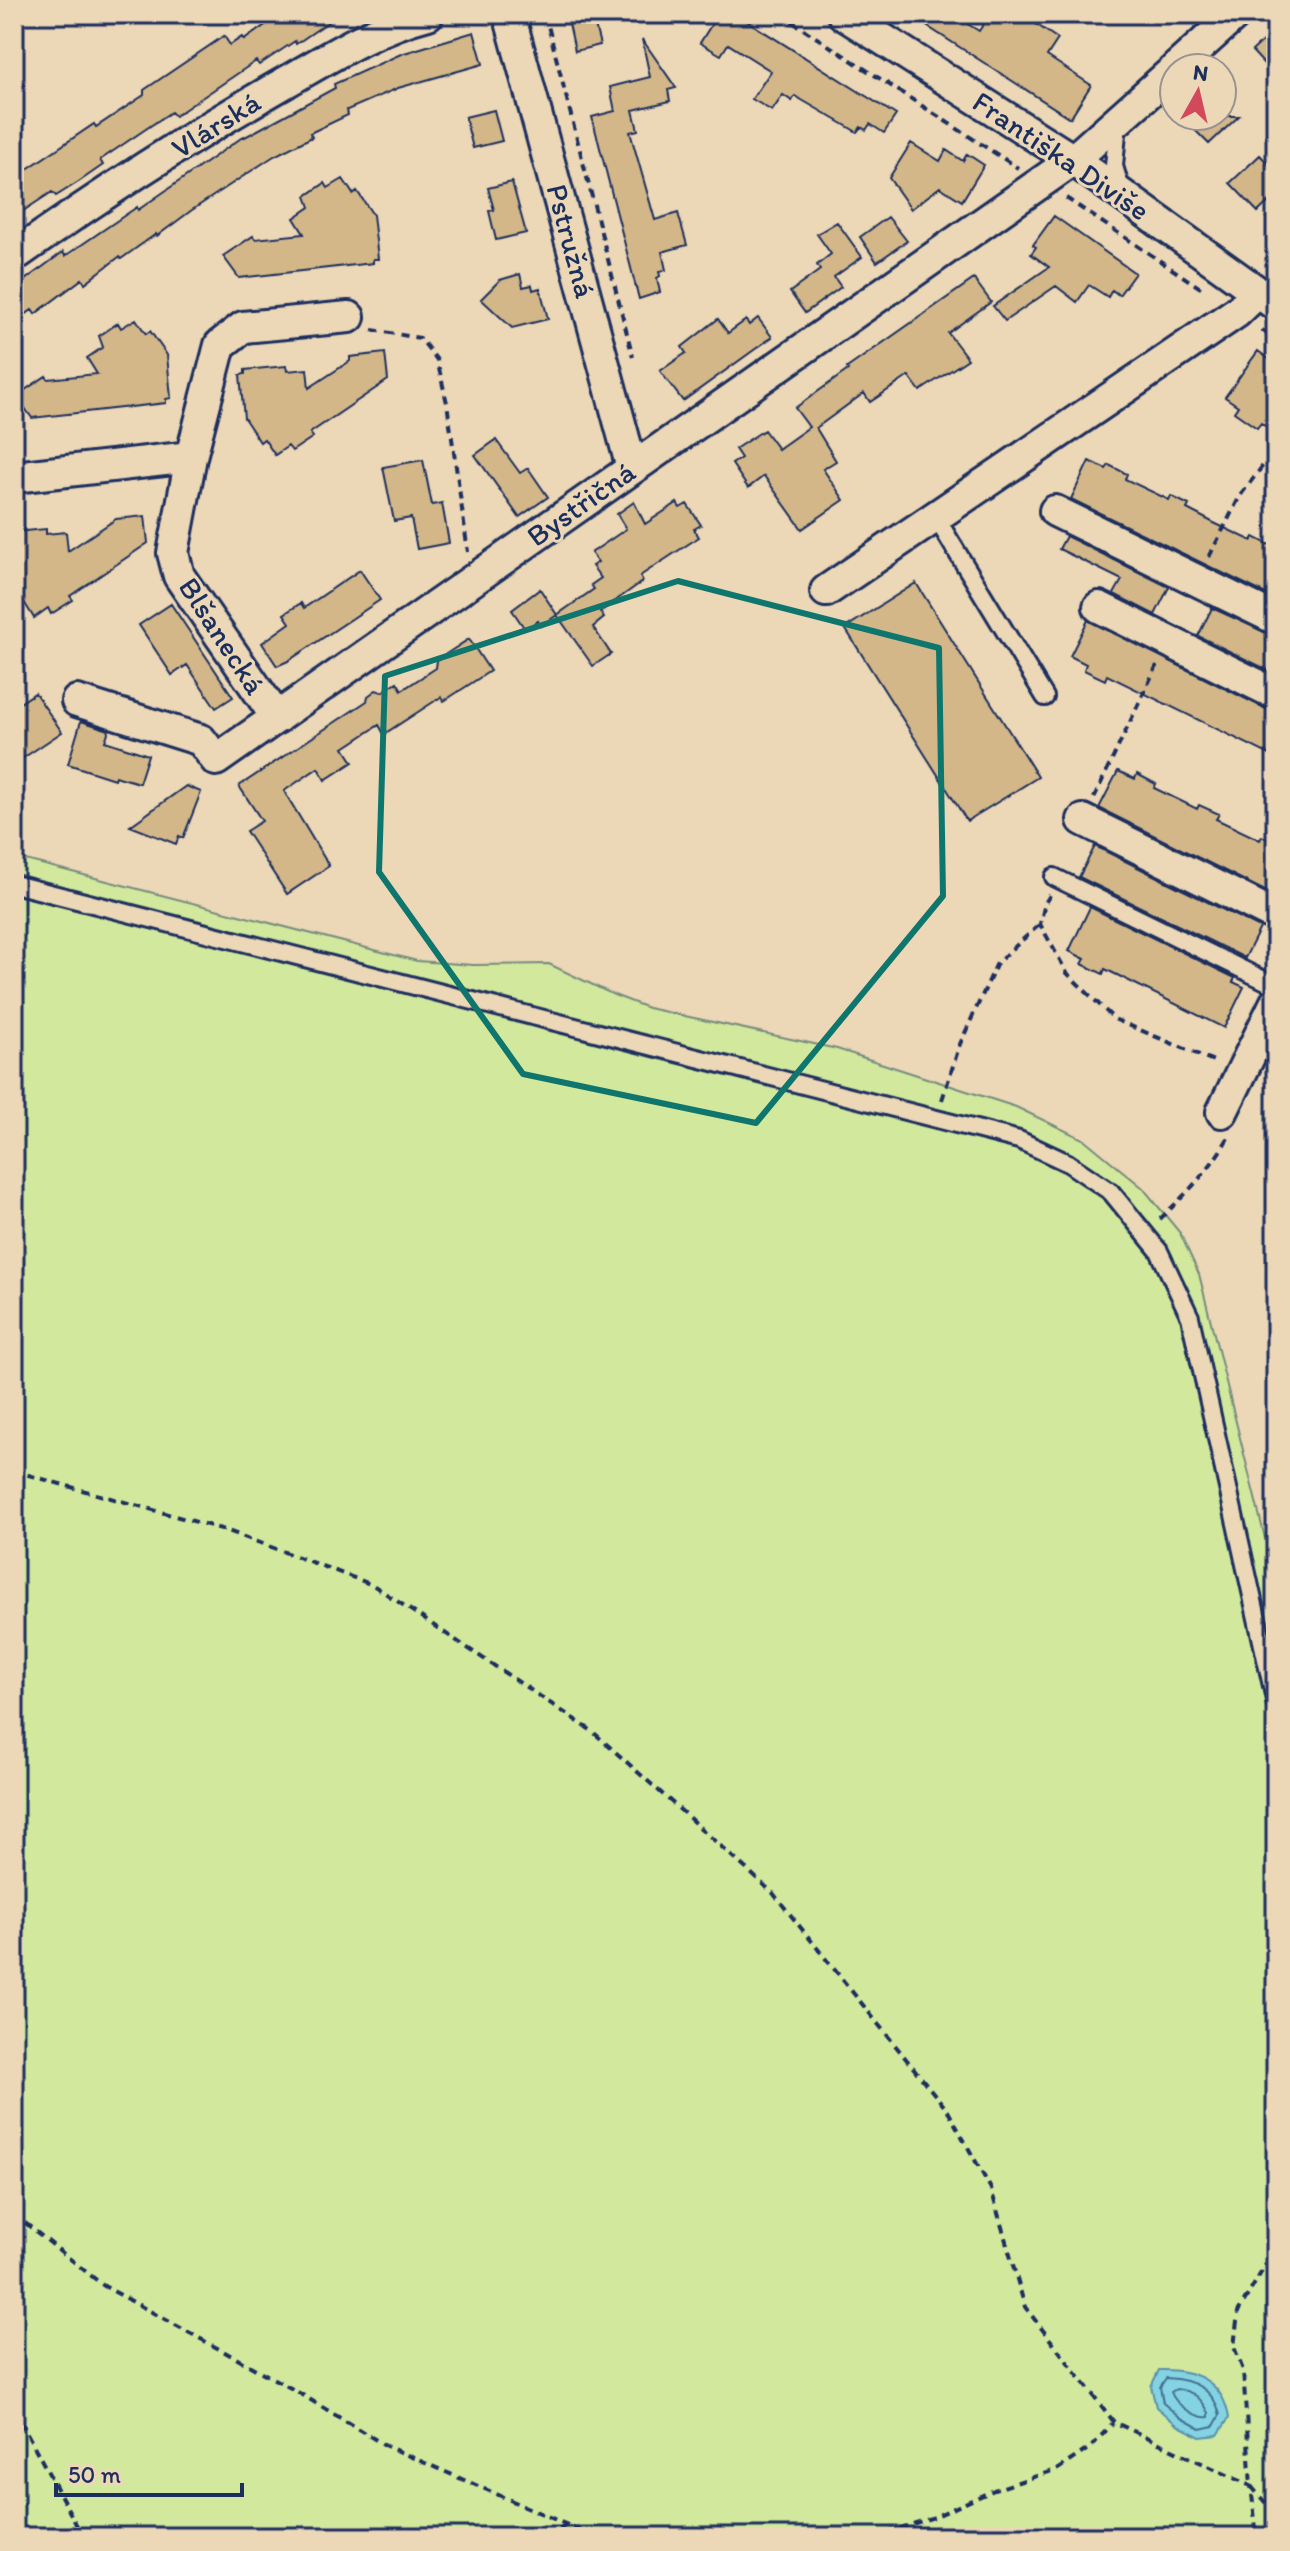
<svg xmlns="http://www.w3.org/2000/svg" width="1290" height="2551" font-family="Itim,sans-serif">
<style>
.green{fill:#d2e89d;stroke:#768c7e;stroke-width:2}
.water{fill:#84d3e2;stroke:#5a91ad;stroke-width:2}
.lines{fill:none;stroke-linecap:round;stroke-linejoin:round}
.shore{stroke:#457193;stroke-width:2}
.building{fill:#d3b788;stroke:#1b2f5e;stroke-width:2}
.lane-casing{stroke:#1b2f5e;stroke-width:22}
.street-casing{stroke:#1b2f5e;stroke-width:36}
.path{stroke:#1b2f5e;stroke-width:4;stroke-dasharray:8 6;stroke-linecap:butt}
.lane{stroke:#ecd7b6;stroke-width:16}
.street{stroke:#ecd7b6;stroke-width:30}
.marked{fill:none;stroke:#0f766e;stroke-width:6;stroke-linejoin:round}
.labels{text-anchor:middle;stroke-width:6;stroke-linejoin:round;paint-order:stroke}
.street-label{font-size:30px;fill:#1b2f5e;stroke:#ecd7b6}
</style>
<rect width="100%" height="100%" fill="#ecd7b6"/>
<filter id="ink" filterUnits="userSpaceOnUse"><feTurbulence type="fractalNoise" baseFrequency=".0125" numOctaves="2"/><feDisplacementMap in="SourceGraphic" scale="16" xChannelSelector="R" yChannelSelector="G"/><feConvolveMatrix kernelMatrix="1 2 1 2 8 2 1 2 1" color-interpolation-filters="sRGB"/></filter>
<g filter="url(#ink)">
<path class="green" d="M14 857 417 961 473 965 549 964 614 995 648 1008 837 1049 1016 1107 1085 1140 1143 1188 1180 1233 1199 1274 1276 1582V2537H14Z"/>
<path class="water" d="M1159 2370C1194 2369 1223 2380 1229 2418L1218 2435 1200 2437 1177 2425 1156 2407 1151 2386Z"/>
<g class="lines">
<path class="shore" d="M1166 2378C1192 2379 1214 2388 1220 2415L1214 2426 1201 2429 1181 2418 1163 2403 1160 2387Z
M1176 2389C1193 2391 1201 2397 1209 2413V2417C1196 2419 1175 2404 1171 2392Z"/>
</g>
<path class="building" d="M281 14H340L296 44 295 41 259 65 256 61 175 116 171 112 100 160 103 165 80 181 56 196 52 192 14 217V178L94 124 96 127 144 95V90L224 36 230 45 242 37 244 40Z
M567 14H592L600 45 575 51Z
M718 14H736L896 115 884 133 870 124 866 130 861 127 857 132 795 96 792 101 783 95 772 111 752 99 771 71 728 44 721 55 700 43Z
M908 14H951L979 31 990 14H1021L1058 39 1047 56 1091 85 1070 118Z
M1276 29V77L1252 51Z
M474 32 483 64 398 88 347 110 348 115 310 133 312 137 274 156 192 210 157 236 156 234 121 259 119 257 85 283 82 279 35 314 32 310 14 323V288L63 252 65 256 137 207 138 210 244 136 245 137 335 88 334 84 401 54Z
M642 39 676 88 668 90 670 101 633 110 638 130 630 132 655 220 678 213 687 245 662 252 666 270 659 272 660 276 657 278 660 292 639 299 592 117 615 111 610 87 650 77Z
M494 110 502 141 473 148 465 117Z
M1181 116H1239L1209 144Z
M911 143 940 161 946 150 963 161 967 154 984 165 962 201 940 187 911 209 889 178Z
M1260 155 1276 172V195L1258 212 1230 183Z
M343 179 353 194 357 191 373 215 378 259H373V263L239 278 223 256 253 236 255 239 304 234 294 218 310 207 306 196 325 183 328 188Z
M512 182 526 233 496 240 489 211 494 210 488 188Z
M1054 216 1135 273 1119 295 1112 290 1108 297 1089 285 1077 302 1056 286 1005 321 993 306 1049 267 1031 254 1036 247 1033 245Z
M888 217 907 241 877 262 860 237Z
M837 222 862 257 834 277 841 287 805 313 790 292 820 270 817 265 831 254 817 234Z
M520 274 523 287 532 285 533 290 540 288 548 319 512 328 481 299 500 280Z
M974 279 991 302 948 333 968 359 920 391 909 376 870 402 864 393 816 428 836 461 823 469 844 500 802 529 764 476 748 488 732 464 741 458 735 449 764 430 778 449 809 427 795 408 848 370 847 368Z
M758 318 772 337 683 401 660 371 686 353 682 347 718 319 728 333 746 320 749 325Z
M136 319 146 334 150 331 167 355 171 398 166 399V403L32 418 16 396 46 376 48 379 97 374 87 358 103 347 99 336 118 323 121 328Z
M1258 351 1276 364V434L1261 423 1257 428 1234 412 1238 406 1225 397Z
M385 353 388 380 310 433 313 437 292 451 288 446 275 455 264 439 260 442 244 418 240 375 245 374V370L286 366 287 371 307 369 309 388 350 361V357Z
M496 440 520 473 528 468 548 497 519 517 475 455Z
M423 460 432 505 442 503 449 543 417 549 411 518 394 521 383 467Z
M1089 461 1106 469 1109 465 1127 474 1125 479 1169 500 1171 496 1189 505 1187 509 1214 523 1252 541 1254 537 1276 548V599L1071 499Z
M634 502 645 524 677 503 680 508 687 504 701 525 694 529 699 537 640 576 643 581 600 612 604 618 593 627 611 654 593 666 557 615 594 589 591 585 601 578 592 566 598 562 591 553 626 529 617 514Z
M145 516 148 543 70 596 73 600 51 614 48 608 34 618 24 602 14 608V532L46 529V534L66 532 68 551 116 519Z
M1066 536 1169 587 1155 615 1114 594 1122 580 1059 549Z
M360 570 380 600 288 661 277 666 262 643 290 623 284 614 301 603 304 608Z
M916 583 1038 777 967 821 845 628Z
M540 589 557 615 541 626 538 621 525 629 512 610Z
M171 604 233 697 216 708 187 665 172 675 139 625Z
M1212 608 1276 637V674L1198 636Z
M1088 620 1268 710 1276 712V758L1107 675 1105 680 1084 670 1086 664 1070 656Z
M469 639 490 671 444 701 441 697 384 734 379 725 344 748 353 762 325 780 318 768 284 791 329 866 287 894 246 831 262 821 239 786 367 701 368 696 376 690 382 692 397 682 402 690 436 668 437 660Z
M35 693 62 732 14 764V707Z
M81 721 109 730 105 741 148 755 139 783 115 776 114 779 68 764Z
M1118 771 1135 779 1137 774 1156 784 1154 788 1197 809 1199 805 1219 814 1216 819 1260 840 1262 836 1276 843 1275 896 1099 808Z
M186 786 201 792 183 838 179 836 176 844 130 826Z
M1095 846 1260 928 1245 958 1079 877Z
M1090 907 1235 978 1233 982 1244 987 1224 1028 1105 969 1103 974 1082 964 1085 959 1069 951Z"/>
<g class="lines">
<defs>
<path id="lane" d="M1118 122 1114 166 1122 193
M935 516 1045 697
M1054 877 1276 986
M14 884 1019 1140 1068 1163 1111 1192 1159 1251 1190 1317 1276 1704"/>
<path id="street" d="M509 14 632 468
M843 14 1073 160 1276 305
M1176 68 1236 14
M14 256C102 194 193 135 286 82 331 56 377 27 428 14
M14 477 191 457
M1055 511 1276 619
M826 591 1237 312 1258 292
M1099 607 1276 694
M77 701 201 740 216 760 1073 160 1174 70
M277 718 179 576 173 553 191 457 220 345 243 327 349 317
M1083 820 1276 916
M1222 1112 1276 1002"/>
</defs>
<use href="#lane" class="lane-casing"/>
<use href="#street" class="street-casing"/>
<path class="path" d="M545 14 633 357
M780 14 1018 168
M1066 198 1202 289
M372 330 420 338 437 360 447 403 468 552
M1262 330 1276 340
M1209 557 1240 496 1276 448
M1094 798 1157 665
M1050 895 1045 903 1040 924 1067 973 1114 1019 1216 1062
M942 1100 960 1044 997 963 1040 924
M1160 1219C1186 1194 1210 1170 1228 1138
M14 1471 225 1530 373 1585 592 1731 773 1893 948 2111 991 2189 1025 2307 1114 2422 1251 2486 1257 2537
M14 2214 104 2286 296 2391 386 2446 579 2530 622 2537
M1276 2247 1238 2312 1234 2347 1243 2370 1251 2486 1276 2515
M14 2409 83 2537
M548 2537 566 2525
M873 2537 934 2517 994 2490 1058 2469 1091 2447 1113 2423"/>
<use href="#lane" class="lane"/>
<use href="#street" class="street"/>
</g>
</g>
<path class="marked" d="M678 581 939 648 943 896 756 1123 523 1074 379 872 385 676Z"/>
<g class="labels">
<g class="street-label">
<text transform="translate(216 125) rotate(-32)" y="10">Vlárská</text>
<text transform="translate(1061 156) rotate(34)" y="10">Františka Diviše</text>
<text transform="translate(571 241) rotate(75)" y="10">Pstružná</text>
<text transform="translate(581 504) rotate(-35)" y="10">Bystřičná</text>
<text transform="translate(222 636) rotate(57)" y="10">Blšanecká</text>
</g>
</g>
<rect width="1290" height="2551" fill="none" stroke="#ecd7b6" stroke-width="48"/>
<rect x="24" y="24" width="1242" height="2503" fill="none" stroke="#1b2f5e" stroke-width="3" filter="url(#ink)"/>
<g transform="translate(1198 92) rotate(8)"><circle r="38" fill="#ecd7b6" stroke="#989493" stroke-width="2"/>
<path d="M0-6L14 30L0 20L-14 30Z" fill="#d1495b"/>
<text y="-12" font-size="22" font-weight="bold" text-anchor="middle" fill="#1b2f5e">N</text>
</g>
<path d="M56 2483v12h186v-12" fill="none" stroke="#1b2f5e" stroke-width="4"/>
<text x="68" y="2483" font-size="24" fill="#1b2f5e" stroke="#ecd7b6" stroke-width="6" paint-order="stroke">50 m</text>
</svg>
